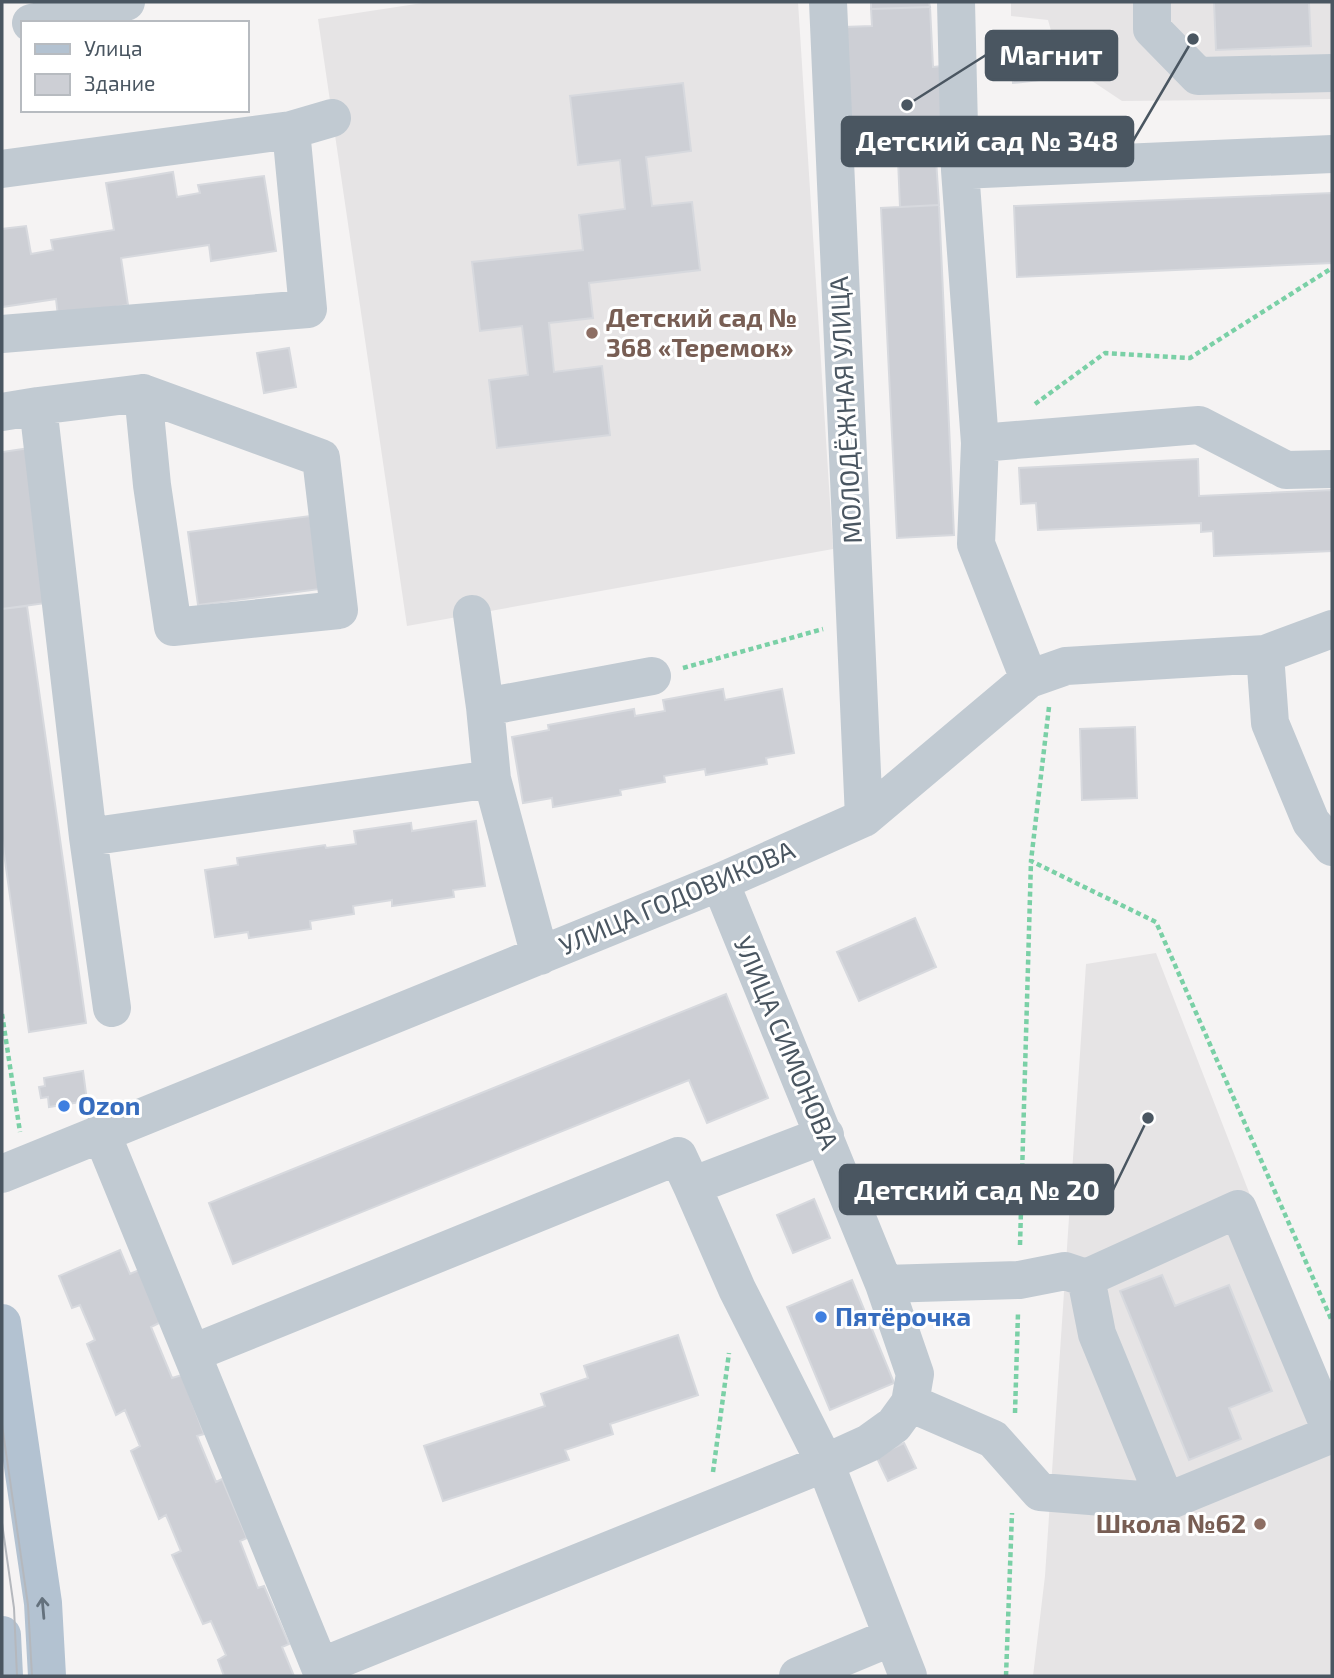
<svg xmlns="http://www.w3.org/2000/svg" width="1334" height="1678" font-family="'Exo 2',sans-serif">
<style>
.education{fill:#e6e4e5}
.building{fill:#cdcfd5;stroke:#d7d9de;stroke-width:2}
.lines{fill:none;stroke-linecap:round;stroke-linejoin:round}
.path{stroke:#7ad0a6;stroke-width:4.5;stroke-dasharray:5 3.5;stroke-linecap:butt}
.minor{stroke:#c1cad2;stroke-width:38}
.major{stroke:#b3c2d1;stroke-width:38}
.tram{stroke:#b5b8bd;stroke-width:2}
.oneway{stroke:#64717d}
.education-dot{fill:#8d6e63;stroke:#fff;stroke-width:2.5}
.shop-dot{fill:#3f7fe0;stroke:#fff;stroke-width:2.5}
.labels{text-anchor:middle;stroke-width:6;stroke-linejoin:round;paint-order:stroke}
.education-label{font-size:26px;font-weight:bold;fill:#785e54;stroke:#fff;text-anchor:start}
.street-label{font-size:26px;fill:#4a5661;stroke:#fff}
.shop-label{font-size:26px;font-weight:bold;fill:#366cbe;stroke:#fff;text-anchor:start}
.leader{fill:none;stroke:#4a5661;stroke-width:2.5}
.callout-dot{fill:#4a5661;stroke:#fff;stroke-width:2.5}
.callout{fill:#4a5661;stroke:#4a5661;stroke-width:2.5}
.callout-label{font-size:28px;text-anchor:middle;font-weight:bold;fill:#fff}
</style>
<rect width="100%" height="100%" fill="#f5f3f3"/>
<path class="education" d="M429 2H798L833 549 407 626 318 19Z
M1011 2H1332V99L1122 101 1059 59 1048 20 1011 16Z
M1156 953 1332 1406V1676H1033L1045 1576 1086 964Z"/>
<path class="building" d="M871 2H929L930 7 871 9Z
M1214 2 1309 3 1311 46 1216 50Z
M930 7 933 67 942 66 947 159H936L939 205 900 207 898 159 851 161 844 27 872 26 871 9Z
M1035 43 1039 80 1013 83 1010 46Z
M683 83 691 151 646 157 652 206 692 202 700 270 589 283 593 318 549 323 554 372 602 366 610 435 497 448 489 380 528 375 522 326 480 331 472 262 583 250 579 215 625 209 620 160 578 165 570 96Z
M173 172 177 197 200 193 198 185 264 176 276 251 211 261 209 245 121 258 128 305 58 316 56 299 2 307V229L26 226 31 254 53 250 51 240 114 230 106 183Z
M1332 193V263L1017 277 1014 206Z
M939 205 954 535 897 538 881 208Z
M289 348 296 387 264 393 257 353Z
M37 447 46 603 2 609V452Z
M1198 459 1199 496 1332 490V551L1214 556 1213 531 1201 532V523L1038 530 1036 503 1021 504 1019 468Z
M310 516 320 589 198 605 188 532Z
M27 606 86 1023 29 1032 2 839V609Z
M723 689 725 700 782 689 794 753 766 758 767 764 706 775 705 769 664 776 665 782 620 790 621 795 553 807 552 798 523 803 512 737 549 730 548 725 634 709 635 716 665 711 663 700Z
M1135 727 1137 798 1082 800 1080 729Z
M476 821 485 886 453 890 454 897 392 906V900L353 906 354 914 310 921 311 929 249 938 248 932 215 937 205 870 238 865 237 858 325 845 326 848 356 844 354 831 411 823 412 831Z
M915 918 936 967 859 1001 837 952Z
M726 994 768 1098 707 1123 689 1080 233 1264 209 1203Z
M83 1071 87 1101 49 1107 48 1097 41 1098 39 1087 45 1086 44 1078Z
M814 1199 830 1238 793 1253 777 1215Z
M120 1250 130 1274 139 1270 161 1322 151 1327 172 1378 182 1375 204 1434 197 1436 216 1482 222 1479 247 1538 240 1541 258 1588 264 1586 289 1644 282 1647 294 1676H224L218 1660 226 1655 211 1621 203 1624 172 1555 181 1551 166 1515 159 1519 131 1451 140 1446 125 1410 116 1415 87 1344 95 1340 80 1305 72 1308 59 1276Z
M1162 1275 1175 1306 1229 1285 1272 1391 1229 1408 1241 1439 1189 1460 1120 1291Z
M852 1280 894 1383 830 1410 787 1307Z
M678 1335 698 1395 610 1424 613 1434 565 1450 569 1460 443 1501 424 1446 545 1406 541 1394 588 1378 584 1366Z
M904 1443 916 1468 888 1481 876 1456Z"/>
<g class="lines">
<path class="path" d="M1035 404 1105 353 1190 358 1332 268
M683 668 823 629
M1049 707 1031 861 1156 922 1332 1321
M2 1014 20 1132
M1020 1245 1031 861
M1015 1413 1018 1313
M713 1472 729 1353
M1006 1676 1012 1513"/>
<path class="minor" d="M828 2 864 818
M956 2 960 170 980 443 976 544 1029 679
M1152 2V29L1198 76 1332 73
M31 23 126 2
M291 130 332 118
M2 169 291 130 308 309 2 334
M960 170 1332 154
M38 406 143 393 321 458 339 610 173 627 152 485 143 393
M2 412 38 406 88 837 492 779 540 956
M980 443 1199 425 1286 470 1332 469
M472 614 485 707
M1265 654 1270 723 1311 822 1332 847
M492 779 485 707 652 676
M88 837 112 1008
M720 882 884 1284 915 1374 910 1403 894 1425 869 1443 825 1463 908 1676
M101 1132 320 1667
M2 1174 720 882 864 818 1029 679 1066 666 1265 654 1332 629
M1086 1278 1097 1334 1166 1502
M884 1284 1019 1280 1065 1271 1086 1278 1238 1209 1332 1433
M193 1353 678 1156 692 1186 825 1135
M910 1403 993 1439 1040 1492 1166 1502 1332 1434
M324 1676 320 1667 825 1463 737 1289 692 1186
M798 1676 892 1637"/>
<path class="major" d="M2 1323 43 1603 47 1676
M2 1635 4 1676"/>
<path class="tram" d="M2 1425 28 1605 32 1676
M2 1523 14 1608 17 1676"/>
</g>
<defs><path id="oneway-shaft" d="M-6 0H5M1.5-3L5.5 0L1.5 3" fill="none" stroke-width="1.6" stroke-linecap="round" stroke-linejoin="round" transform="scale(1.75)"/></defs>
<use class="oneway" href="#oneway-shaft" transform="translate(43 1608) rotate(-95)"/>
<g class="education-dot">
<circle cx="592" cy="333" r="7"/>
<circle cx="1260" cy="1524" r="7"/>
</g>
<g class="shop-dot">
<circle cx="64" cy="1106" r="7"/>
<circle cx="821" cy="1317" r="7"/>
</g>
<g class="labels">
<g class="education-label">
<text x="606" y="327">Детский сад №<tspan x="606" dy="30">368 «Теремок»</tspan></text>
<text x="1246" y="1533" text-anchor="end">Школа №62</text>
</g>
<g class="street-label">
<text transform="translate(846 410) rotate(-93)" y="9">МОЛОДЁЖНАЯ УЛИЦА</text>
<text transform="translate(677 898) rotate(-23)" y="9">УЛИЦА ГОДОВИКОВА</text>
<text transform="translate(786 1043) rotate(67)" y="9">УЛИЦА СИМОНОВА</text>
</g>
<g class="shop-label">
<text x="78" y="1115">Ozon</text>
<text x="835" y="1326">Пятёрочка</text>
</g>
</g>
<path class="leader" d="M907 105L986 55M1193 39L1133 141M1148 1118L1113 1190"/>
<g class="callout-dot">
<circle cx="907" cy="105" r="7"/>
<circle cx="1193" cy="39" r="7"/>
<circle cx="1148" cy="1118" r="7"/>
</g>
<g class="callout">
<rect x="986" y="31" width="131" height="49" rx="7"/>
<rect x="842" y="117" width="291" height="49" rx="7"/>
<rect x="840" y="1165" width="273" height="49" rx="7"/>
</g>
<g class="callout-label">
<text x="1051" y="65">Магнит</text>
<text x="987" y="151">Детский сад № 348</text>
<text x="977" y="1200">Детский сад № 20</text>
</g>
<rect width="1334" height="1678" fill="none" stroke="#4a5661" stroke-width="7"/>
<rect x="21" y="21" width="228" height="91" fill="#ffffff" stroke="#b7bbc0" stroke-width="2"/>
<rect x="35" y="44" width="35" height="10" fill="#b3c2d1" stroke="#b7bbc0" stroke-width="2"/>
<text x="84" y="56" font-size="21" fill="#4a5661">Улица</text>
<rect x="35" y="74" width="35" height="21" fill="#cdcfd5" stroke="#b7bbc0" stroke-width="2"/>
<text x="84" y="91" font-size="21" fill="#4a5661">Здание</text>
</svg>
